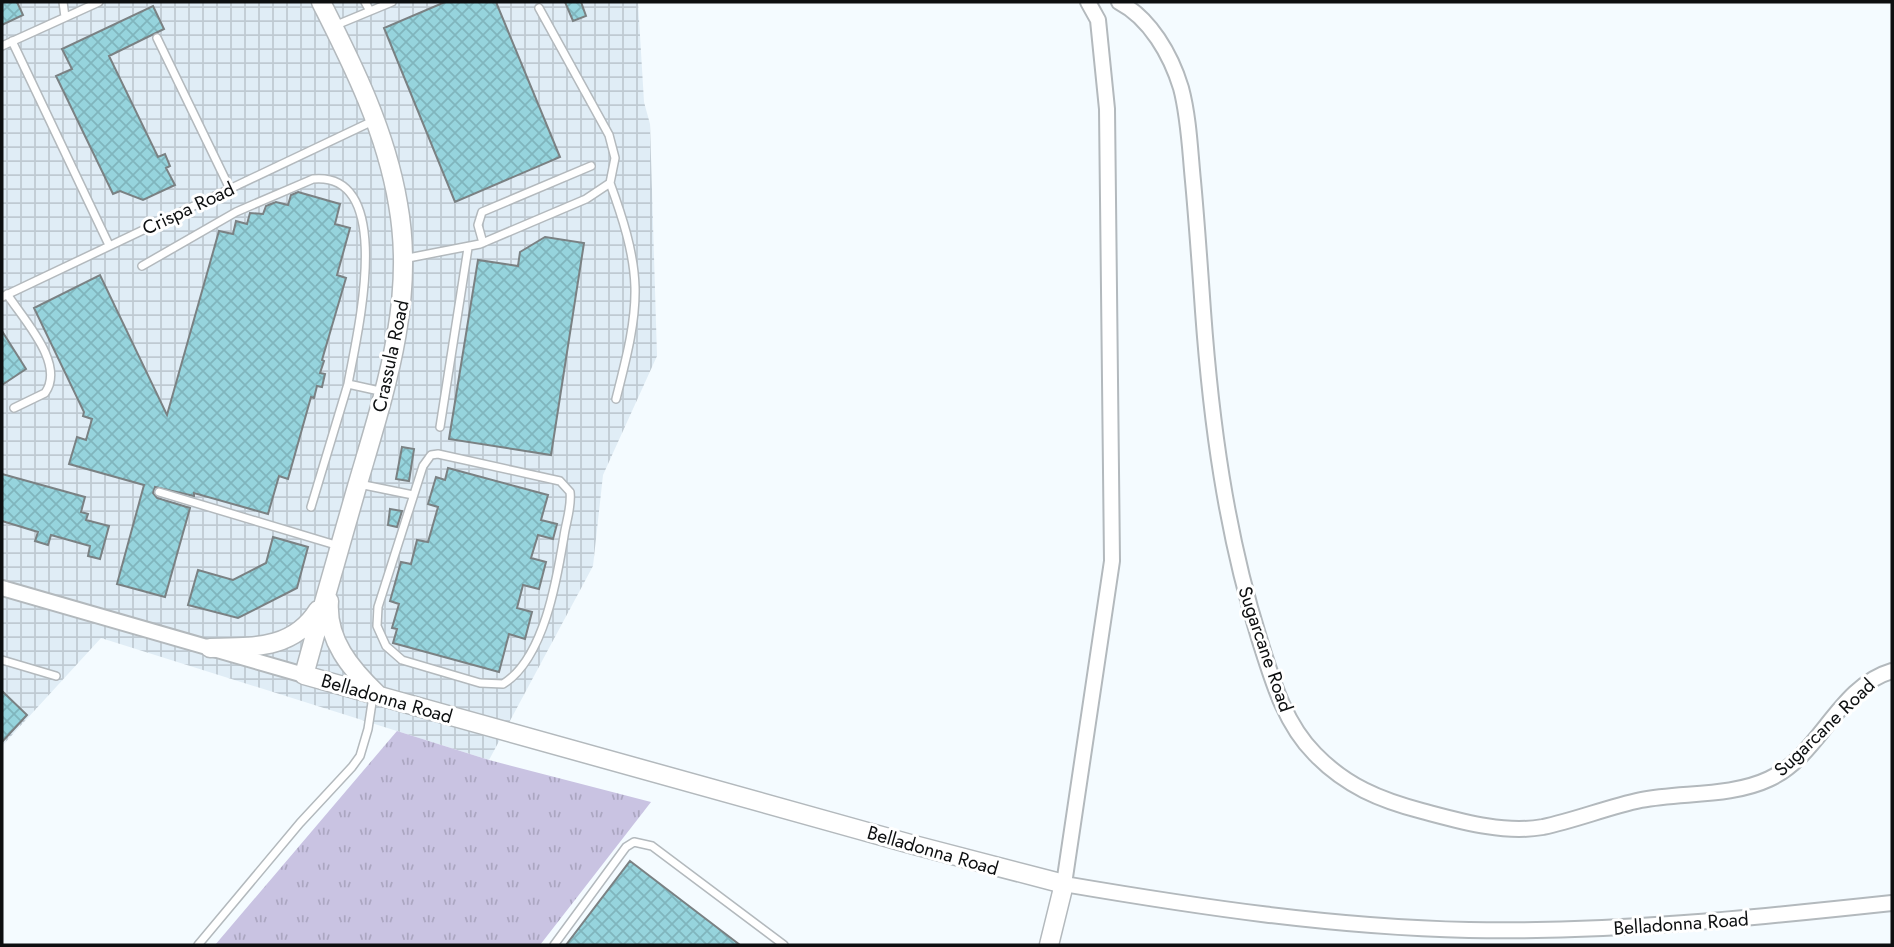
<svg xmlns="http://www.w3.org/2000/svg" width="1894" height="947" font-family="Jost,sans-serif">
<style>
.industrial{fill:url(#industrial-grid)}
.grass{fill:url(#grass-tufts)}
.building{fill:url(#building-cross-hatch);stroke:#7a8183;stroke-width:2}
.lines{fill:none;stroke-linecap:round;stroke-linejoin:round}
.service-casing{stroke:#b3b9bd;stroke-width:10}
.minor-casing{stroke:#b3b9bd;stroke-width:18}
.tertiary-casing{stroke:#b3b9bd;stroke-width:21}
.service{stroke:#fff;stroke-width:7}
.minor{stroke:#fff;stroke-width:14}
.tertiary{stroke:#fff;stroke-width:18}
.labels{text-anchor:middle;stroke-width:6;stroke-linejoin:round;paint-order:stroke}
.street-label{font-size:19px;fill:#0d0f10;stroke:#fff}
</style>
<defs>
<pattern id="industrial-grid" width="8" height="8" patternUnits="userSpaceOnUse" patternTransform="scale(1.75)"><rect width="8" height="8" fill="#e0edf6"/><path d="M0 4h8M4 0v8" fill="none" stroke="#bfcad2"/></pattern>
<pattern id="grass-tufts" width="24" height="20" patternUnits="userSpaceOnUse" patternTransform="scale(1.75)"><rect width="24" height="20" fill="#c9c3e2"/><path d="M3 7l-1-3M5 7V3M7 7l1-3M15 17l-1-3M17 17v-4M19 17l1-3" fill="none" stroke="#aba6c1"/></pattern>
<pattern id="building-cross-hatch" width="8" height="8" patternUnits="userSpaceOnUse" patternTransform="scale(1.75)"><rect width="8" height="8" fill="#96d4dd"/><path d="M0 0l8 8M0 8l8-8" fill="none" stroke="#80b5bd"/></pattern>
</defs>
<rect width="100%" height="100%" fill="#f4fbff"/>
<path class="industrial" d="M2 2H638L644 102 650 124 657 356 603 475 593 566 489 760 101 638 2 746Z"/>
<path class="grass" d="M397 731 489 760 651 802 540 945H215Z"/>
<path class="building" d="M2 2H17L23 15 2 25Z
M445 2H496L560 157 455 202 384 28Z
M565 2H581L586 16 573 21Z
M153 6 164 29 109 56 158 157 165 154 170 166 166 168 175 185 143 200 120 191 113 194 56 76 72 69 62 49Z
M298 192 340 204 335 224 350 228 337 275 346 278 322 360 324 361 320 373 325 374 322 387 317 386 314 398 311 397 288 479 279 476 268 514 194 493V496L155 487 153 493 157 498 190 508 165 597 117 584 144 485 69 464 77 437 86 440 92 419 83 416 84 412 34 308 100 275 167 415 219 231 233 234 236 221 247 224 250 213 263 214 266 206 276 202 288 205 291 195Z
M545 237 584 243 551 455 449 439 478 260 518 266 520 252Z
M2 331 26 369 2 385Z
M402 447 414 449 409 481 396 479Z
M448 468 548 495 541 520 557 524 553 539 538 535 531 558 546 562 539 589 523 585 517 608 532 612 525 639 509 634 499 672 393 643 397 629 392 628 399 604 390 601 401 562 411 564 417 540 428 542 438 507 428 504 436 477 445 480Z
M2 474 85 497 81 512 88 514 86 520 109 526 100 559 88 556 90 546 51 535 48 545 35 541 38 532 2 521Z
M390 509 402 511 397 527 388 525Z
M273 537 308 547 297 588 238 618 188 605 198 570 233 580 266 563Z
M2 691 27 715 2 742Z
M630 861 740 945H566Z"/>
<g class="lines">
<defs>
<path id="service" d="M63 2 65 17
M365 2 370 11
M334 26 392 2
M157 38 230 189
M12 41 109 245
M2 46 99 2
M610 183C622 216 634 252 635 287 636 324 625 363 616 399
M483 243 478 225 482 212 591 166
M403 259 480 244 586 199 610 183 615 158 609 135 539 8
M142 266 236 212 313 179C398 171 356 338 348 384L384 392
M7 294C23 319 66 364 45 393L14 408
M2 297 375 120
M440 427 468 248
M438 454 560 481 570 492C572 506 566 522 564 536 557 579 544 659 503 684L480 683 402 660 386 646 377 626 378 607 423 466 431 455Z
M359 484 413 495
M159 492 339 546
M311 507 348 384
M2 660 56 676
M198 945 300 823 352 767 360 756 368 729 373 696
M554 945 626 847 634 842 652 846 784 945"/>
<path id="minor" d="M1088 2 1098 20 1107 109 1112 561 1064 884C1199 907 1332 927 1469 930 1611 933 1752 918 1892 903
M1119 2C1150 18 1171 55 1181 88 1189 118 1190 151 1193 181 1197 224 1200 268 1203 311 1211 422 1226 532 1259 638 1272 679 1284 723 1315 754 1346 786 1380 800 1422 811 1460 821 1503 834 1543 827 1576 820 1608 807 1641 800 1681 792 1731 797 1769 779 1820 756 1837 687 1892 671
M2 588 304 675"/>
<path id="tertiary" d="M321 2C354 67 386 132 398 204 416 303 383 397 356 490 338 552 321 613 304 675L914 845 1064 884 1049 945
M329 601C326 640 351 669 377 694
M210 648C252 647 293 650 318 610"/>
</defs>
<use href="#service" class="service-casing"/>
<use href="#minor" class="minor-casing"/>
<use href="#tertiary" class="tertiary-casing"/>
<use href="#service" class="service"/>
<use href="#minor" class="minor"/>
<use href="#tertiary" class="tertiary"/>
</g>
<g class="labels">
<g class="street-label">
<text transform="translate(188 208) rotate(-25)" y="7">Crispa Road</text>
<text transform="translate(390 356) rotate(-78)" y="7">Crassula Road</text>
<text transform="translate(1266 649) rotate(71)" y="7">Sugarcane Road</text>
<text transform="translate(387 698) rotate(16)" y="7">Belladonna Road</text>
<text transform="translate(1824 727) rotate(-44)" y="7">Sugarcane Road</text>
<text transform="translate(933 850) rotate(16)" y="7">Belladonna Road</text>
<text transform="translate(1681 923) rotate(-4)" y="7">Belladonna Road</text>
</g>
</g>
<rect width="1894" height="947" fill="none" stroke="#0d0f10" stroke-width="7"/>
</svg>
